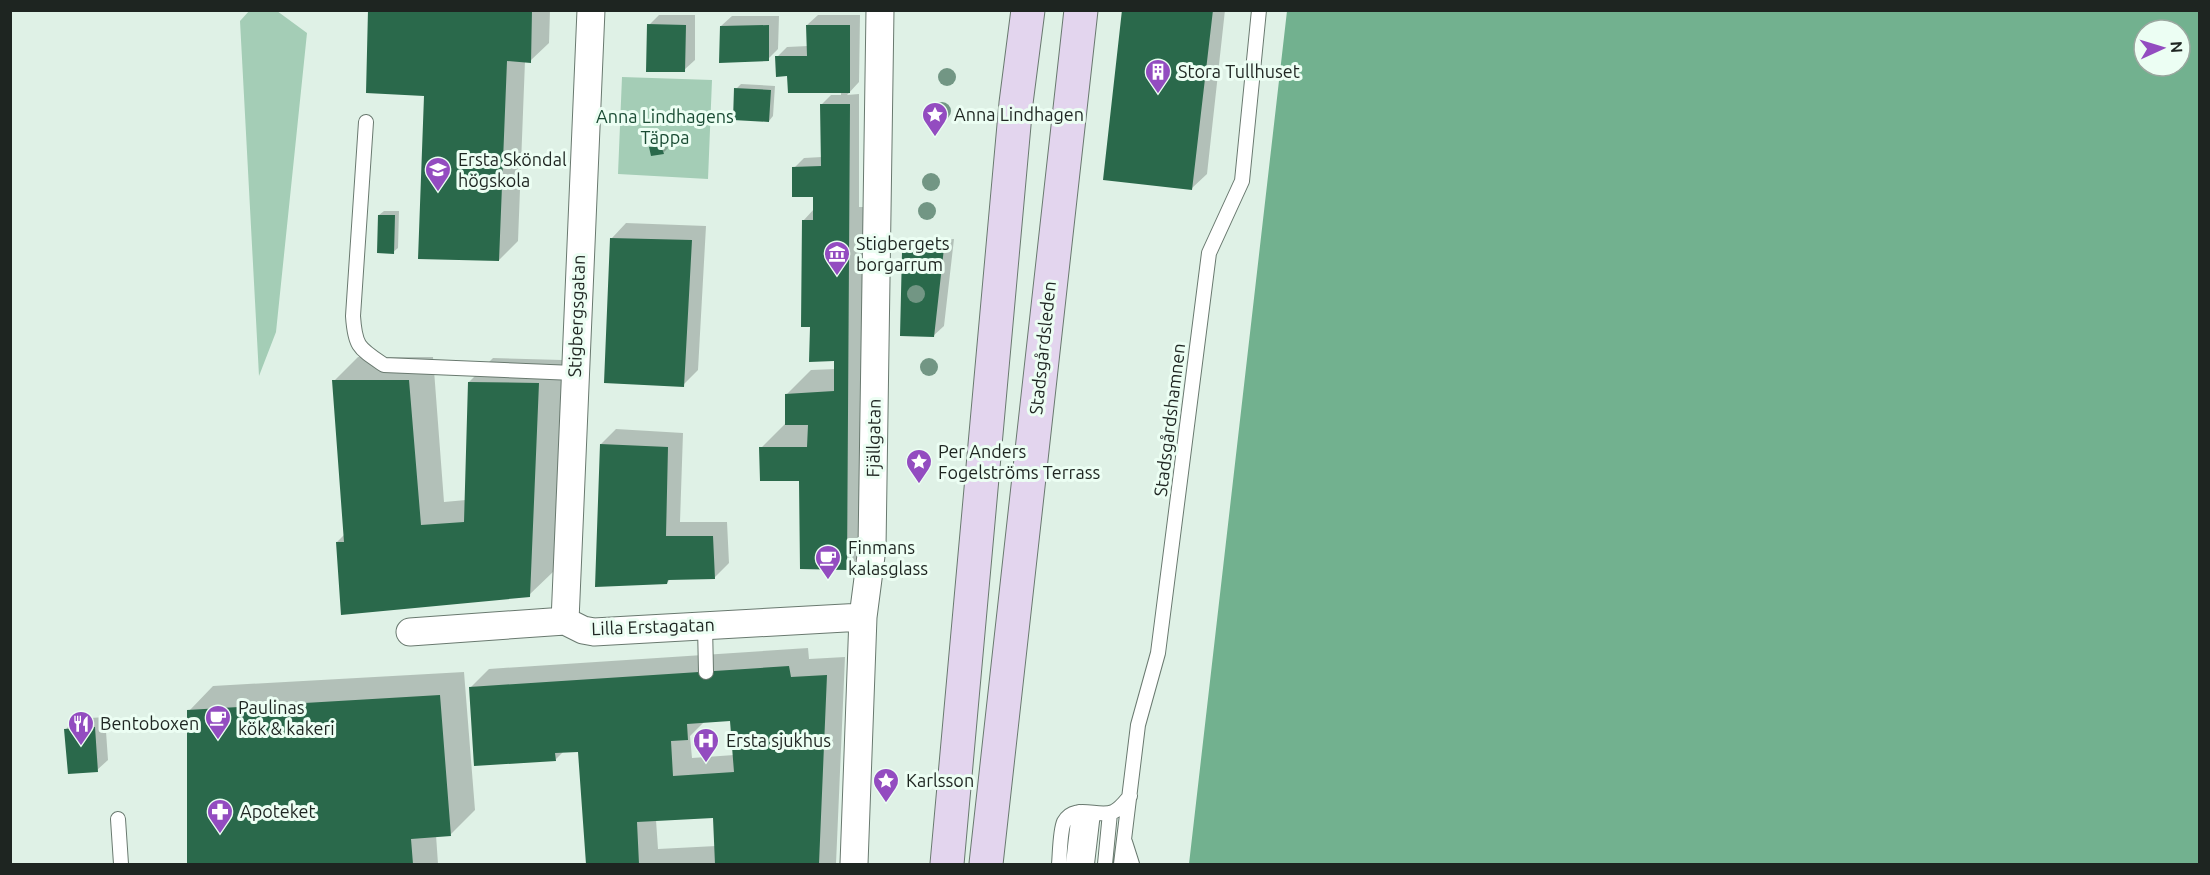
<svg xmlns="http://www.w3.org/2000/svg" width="2210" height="875" font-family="Ubuntu,sans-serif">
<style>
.green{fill:#a4cdb6}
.water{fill:#72b18f;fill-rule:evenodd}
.shadow{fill:#0003;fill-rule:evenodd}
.building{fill:#2a694b;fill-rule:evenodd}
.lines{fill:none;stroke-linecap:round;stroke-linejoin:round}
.service-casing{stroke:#69796f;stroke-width:16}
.minor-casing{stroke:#69796f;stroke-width:29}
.secondary-casing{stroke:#69796f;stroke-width:35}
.service{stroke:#fff;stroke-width:14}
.minor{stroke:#fff;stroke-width:27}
.secondary{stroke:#e3d5ee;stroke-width:33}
.tree{fill:#729684}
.labels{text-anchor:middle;stroke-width:6;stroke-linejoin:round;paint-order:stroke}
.poi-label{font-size:18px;fill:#1e2521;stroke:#ecfef3;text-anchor:start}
.park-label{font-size:18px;fill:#194b33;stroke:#ecfef3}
.street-label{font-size:18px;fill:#1e2521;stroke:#ecfef3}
</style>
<rect width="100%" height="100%" fill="#dff1e6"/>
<path class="green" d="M250 10 277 11 307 33 276 332 259 376 240 21Z
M622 77 712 80 708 179 618 174Z"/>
<path class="water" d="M1287 11H2199V864H1189ZM2144 30H2180V66H2144Z"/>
<path class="shadow" d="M370 10H550L549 43 530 61H525L518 241 499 260 425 95Z
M1124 10H1225L1207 174 1192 188Z
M659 15H695V60L684 70 649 25Z
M818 15H860L859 82 847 95 859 94V207H864L871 544 847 569 800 480 761 448 785 424 787 394 811 370 836 369V359L811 326 803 221 814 209V195L794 168 804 158 822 157 821 105 831 95H841V92L789 75 777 57 787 47 808 46 807 25Z
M732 16H779L778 49 768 59 721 26Z
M741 84 775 86 773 116 769 121 736 89Z
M666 142 668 148 663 153 651 147 655 143Z
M384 211H399L398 248 393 252 379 215Z
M626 223 706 226 698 370 683 385 612 238Z
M954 239 944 326 933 336 903 252 913 242Z
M358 357H433L444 502 466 500 469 382 493 358 562 360 554 571 529 595 337 542 345 534 334 381Z
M616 429 683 433 680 522H727L729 563 714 578H671L667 583 601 444Z
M808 648 809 659 845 657 836 864H588L580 750 564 751 555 760 470 688 489 669ZM731 720 734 755 692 758 690 736 704 722ZM714 816 716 846 658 849 656 820Z
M464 672 475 810 451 834 436 835 438 864H188L189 711 213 686Z
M105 717 108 760 97 770 66 729 76 719Z"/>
<path class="building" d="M368 10H532L531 63 507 61 499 261 418 259 424 96 366 93Z
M1122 10H1213L1192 190 1103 180Z
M647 24 686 25 685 72H646Z
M769 25V61L719 63 720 26Z
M806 25H850V93H788L787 76 776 77 775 56H807Z
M734 88 771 90 769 122 733 120Z
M820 104H850L847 570 800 569 799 481H760L759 447H807L808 425H785V394L834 391V361L809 362 810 327H801L802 220H813V197H792V167L821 166Z
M661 146 664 154 651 156 649 147Z
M378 215H395L394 254 377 253Z
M610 238 692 240 684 387 604 383Z
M944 248 934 337 900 336 902 252Z
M332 380H409L421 525 464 522 468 382 539 383 530 597 341 615 336 542H344Z
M600 444 668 447 666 536H713L715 579 668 580 667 584 595 587Z
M789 666 791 677 827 675 819 864H715L713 818 637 822 639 864H586L578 752 555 753 556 761 474 766 469 687ZM730 721 734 772 673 776 671 741 688 740 687 724Z
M440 695 451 836 411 839 413 864H187V710Z
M95 727 98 772 68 774 64 729Z"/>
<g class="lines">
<defs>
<path id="service" d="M366 122 353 316C355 347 359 348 384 365L574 373
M705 626 706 672
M118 819 121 864
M1125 842 1132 864
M1059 864C1060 854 1060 831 1064 822 1074 803 1098 818 1113 812 1120 809 1125 802 1130 796
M1073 864 1079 812
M1087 864 1093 813
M1105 864 1110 813
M1121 864 1138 725 1158 653 1209 253 1242 181 1259 10"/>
<path id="minor" d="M565 621 591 10
M410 632 565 621 583 630 594 632 863 617
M854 864 863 617 872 548 880 10"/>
<path id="secondary" d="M947 864 1016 103 1028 10
M986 864 1081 10"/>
</defs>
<use href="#service" class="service-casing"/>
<use href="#minor" class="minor-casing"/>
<use href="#secondary" class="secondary-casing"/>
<use href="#service" class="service"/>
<use href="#minor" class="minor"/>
<use href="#secondary" class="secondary"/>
</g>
<g class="tree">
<circle cx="947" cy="77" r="9"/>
<circle cx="942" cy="111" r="9"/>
<circle cx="931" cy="182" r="9"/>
<circle cx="927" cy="211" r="9"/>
<circle cx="916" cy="294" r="9"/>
<circle cx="929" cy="367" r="9"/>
</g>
<defs>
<symbol id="building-pin" viewBox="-11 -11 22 30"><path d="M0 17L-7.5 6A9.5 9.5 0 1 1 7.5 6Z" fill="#934cc0" stroke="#ecfef3"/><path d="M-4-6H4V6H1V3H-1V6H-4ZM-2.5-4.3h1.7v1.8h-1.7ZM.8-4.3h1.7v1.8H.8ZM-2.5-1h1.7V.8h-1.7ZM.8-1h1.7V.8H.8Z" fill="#fff"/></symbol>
<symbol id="sight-pin" viewBox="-11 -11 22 30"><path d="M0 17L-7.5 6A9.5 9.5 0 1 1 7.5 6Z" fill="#934cc0" stroke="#ecfef3"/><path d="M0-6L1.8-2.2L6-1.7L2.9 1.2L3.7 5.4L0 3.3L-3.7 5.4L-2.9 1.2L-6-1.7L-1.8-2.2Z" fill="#fff"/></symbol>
<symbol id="university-pin" viewBox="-11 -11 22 30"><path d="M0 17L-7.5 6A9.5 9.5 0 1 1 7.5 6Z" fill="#934cc0" stroke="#ecfef3"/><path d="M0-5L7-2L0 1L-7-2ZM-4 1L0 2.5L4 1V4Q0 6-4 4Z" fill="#fff"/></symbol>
<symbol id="museum-pin" viewBox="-11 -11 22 30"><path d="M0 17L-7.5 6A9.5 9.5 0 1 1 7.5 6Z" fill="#934cc0" stroke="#ecfef3"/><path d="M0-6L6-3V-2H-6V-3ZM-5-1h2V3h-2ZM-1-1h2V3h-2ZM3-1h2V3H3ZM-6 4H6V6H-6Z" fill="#fff"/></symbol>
<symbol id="cafe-pin" viewBox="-11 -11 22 30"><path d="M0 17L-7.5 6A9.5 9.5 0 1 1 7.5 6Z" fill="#934cc0" stroke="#ecfef3"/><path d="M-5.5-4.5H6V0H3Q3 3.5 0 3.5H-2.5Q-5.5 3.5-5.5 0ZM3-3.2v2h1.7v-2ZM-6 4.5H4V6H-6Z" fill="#fff"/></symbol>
<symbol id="restaurant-pin" viewBox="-11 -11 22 30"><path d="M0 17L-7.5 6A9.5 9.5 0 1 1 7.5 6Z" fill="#934cc0" stroke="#ecfef3"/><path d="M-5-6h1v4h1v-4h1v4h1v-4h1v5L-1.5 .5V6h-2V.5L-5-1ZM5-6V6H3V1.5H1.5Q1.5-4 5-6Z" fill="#fff"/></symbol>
<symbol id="hospital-pin" viewBox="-11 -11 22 30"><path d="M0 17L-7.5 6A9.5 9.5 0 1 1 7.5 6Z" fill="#934cc0" stroke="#ecfef3"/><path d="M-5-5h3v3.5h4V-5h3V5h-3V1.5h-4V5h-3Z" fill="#fff"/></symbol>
<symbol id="pharmacy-pin" viewBox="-11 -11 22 30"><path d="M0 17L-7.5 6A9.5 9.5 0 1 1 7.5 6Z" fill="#934cc0" stroke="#ecfef3"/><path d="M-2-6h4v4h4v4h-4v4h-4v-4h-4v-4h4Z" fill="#fff"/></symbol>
</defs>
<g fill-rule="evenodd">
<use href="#building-pin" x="1143" y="57" width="30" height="40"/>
<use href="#sight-pin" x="920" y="100" width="30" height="40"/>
<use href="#university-pin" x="423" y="155" width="30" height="40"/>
<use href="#museum-pin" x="822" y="239" width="30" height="40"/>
<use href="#sight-pin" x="904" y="447" width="30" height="40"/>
<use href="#cafe-pin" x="813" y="543" width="30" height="40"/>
<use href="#cafe-pin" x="203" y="703" width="30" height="40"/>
<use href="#restaurant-pin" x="66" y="709" width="30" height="40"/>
<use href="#hospital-pin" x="691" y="726" width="30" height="40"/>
<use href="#sight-pin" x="871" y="766" width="30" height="40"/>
<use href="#pharmacy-pin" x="205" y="797" width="30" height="40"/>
</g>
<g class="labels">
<g class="poi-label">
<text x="1178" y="78">Stora Tullhuset</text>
<text x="954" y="121">Anna Lindhagen</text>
<text x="458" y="166">Ersta Sköndal<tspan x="458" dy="21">högskola</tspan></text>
<text x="856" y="250">Stigbergets<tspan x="856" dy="21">borgarrum</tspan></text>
<text x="938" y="458">Per Anders<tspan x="938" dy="21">Fogelströms Terrass</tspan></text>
<text x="848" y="554">Finmans<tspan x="848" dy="21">kalasglass</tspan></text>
<text x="238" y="714">Paulinas<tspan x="238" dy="21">kök &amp; kakeri</tspan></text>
<text x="100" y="730">Bentoboxen</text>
<text x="726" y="747">Ersta sjukhus</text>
<text x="906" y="787">Karlsson</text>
<text x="240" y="818">Apoteket</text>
</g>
<g class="park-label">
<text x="665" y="123">Anna Lindhagens<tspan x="665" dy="21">Täppa</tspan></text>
</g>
<g class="street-label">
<text transform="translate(577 316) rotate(-88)" y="6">Stigbergsgatan</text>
<text transform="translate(1043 348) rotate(-84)" y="6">Stadsgårdsleden</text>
<text transform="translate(1170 420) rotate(-83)" y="6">Stadsgårdshamnen</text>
<text transform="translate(874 438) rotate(-89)" y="6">Fjällgatan</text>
<text transform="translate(653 627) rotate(-2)" y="6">Lilla Erstagatan</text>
</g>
</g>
<rect width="2210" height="875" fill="none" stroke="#1e2521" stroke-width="24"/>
<g transform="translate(2162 48) rotate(86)"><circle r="28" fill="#ecfef3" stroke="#9aa79f" stroke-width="1.5"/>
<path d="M0-4.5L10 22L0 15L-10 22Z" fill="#934cc0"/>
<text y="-9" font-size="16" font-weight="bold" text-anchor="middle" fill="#1e2521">N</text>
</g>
</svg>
